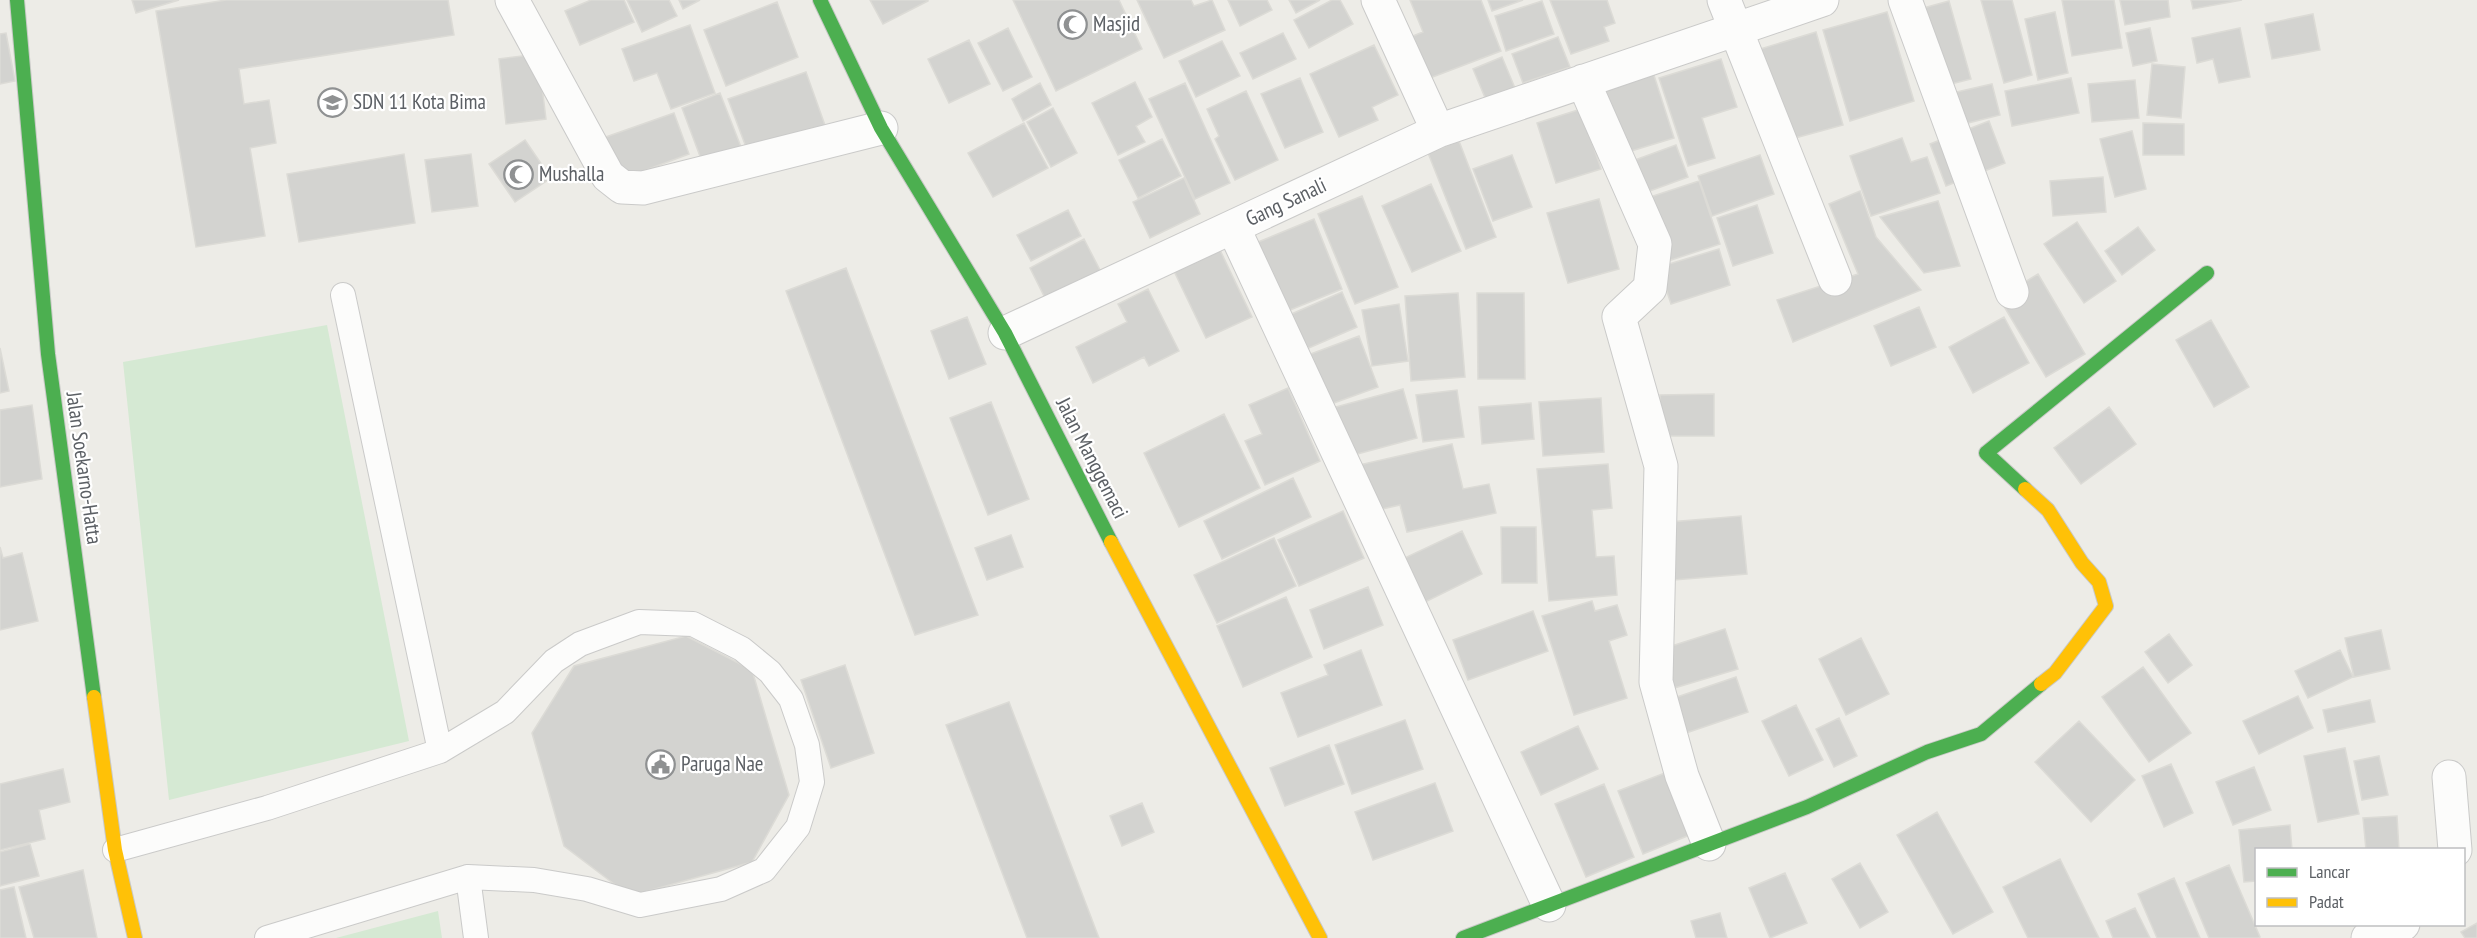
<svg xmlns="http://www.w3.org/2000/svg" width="2477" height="938" font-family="'PT Sans Narrow',sans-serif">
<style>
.green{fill:#d5e9d3}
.building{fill:#d3d3d0;stroke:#dcdbd6;stroke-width:1.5}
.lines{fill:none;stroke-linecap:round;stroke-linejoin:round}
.lane-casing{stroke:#cacac9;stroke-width:26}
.street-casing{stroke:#cacac9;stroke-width:35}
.fast-casing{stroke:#c9c9c7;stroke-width:16}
.slow-casing{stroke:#c9c9c7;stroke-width:16}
.lane{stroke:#fcfcfb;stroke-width:24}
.street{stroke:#fcfcfb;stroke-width:33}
.fast{stroke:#4caf50;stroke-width:14}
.slow{stroke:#ffc107;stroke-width:14}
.labels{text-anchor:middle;stroke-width:4.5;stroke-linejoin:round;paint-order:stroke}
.poi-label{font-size:21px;fill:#5c6065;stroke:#fff;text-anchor:start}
.street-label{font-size:21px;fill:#5c6065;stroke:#fff}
</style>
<rect width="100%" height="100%" fill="#edece7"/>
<path class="green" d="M327 325 409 741 169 800 123 362Z
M438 911 442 938H336Z"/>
<path class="building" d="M132 0H179L136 13Z
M226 0H448L454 35 239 69 244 104 269 100 276 143 250 148 265 236 196 247 156 11Z
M591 0H624L634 22 580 45 565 11Z
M627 0H669L677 16 642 32Z
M679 0H700L683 9Z
M870 0H928V1L883 24Z
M1013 0H1119L1142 49 1056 91Z
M1137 0H1191L1194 6 1212 0 1225 30 1164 58Z
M1228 0H1267L1272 10 1240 26Z
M1289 0H1320L1296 13Z
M1332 0H1340L1353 24 1309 48 1294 20Z
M1410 0H1481L1501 51 1430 78 1413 36 1423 32Z
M1488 0H1523L1492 11Z
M1550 0H1607L1615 23 1604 27 1609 41 1571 54Z
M1981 0H2012L2032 75 2004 83Z
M2062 0H2114L2122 48 2072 56Z
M2120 0H2168L2170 17 2125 25Z
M2191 0H2242L2193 9Z
M1542 1 1554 34 1506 51 1495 16Z
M1949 1 1971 79 1927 90 1905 13Z
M777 2 798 57 726 86 704 30Z
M1887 12 1914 101 1850 121 1823 30Z
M2055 12 2068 73 2038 80 2025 19Z
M2313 14 2320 50 2272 59 2265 24Z
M690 25 715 93 671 109 657 73 634 81 622 49Z
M1008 28 1032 77 1003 91 978 43Z
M2150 28 2157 61 2133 66 2126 33Z
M2240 28 2250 77 2219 83 2213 59 2197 63 2192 38Z
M1816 32 1843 125 1784 141 1757 50Z
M6 33 15 81 0 84V34Z
M1283 33 1296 59 1253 79 1240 53Z
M1558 37 1570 67 1523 83 1512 54Z
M969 40 990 84 949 103 928 59Z
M1222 41 1240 76 1196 97 1179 61Z
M1374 45 1398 95 1372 107 1378 120 1339 137 1310 74Z
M538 54 546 119 506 124 499 59Z
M1502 57 1515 88 1486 100 1473 69Z
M1721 59 1737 107 1702 118 1715 158 1688 166 1659 78Z
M2152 64 2185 67 2181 118 2147 115Z
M1652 69 1674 138 1618 155 1597 85Z
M806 72 826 128 749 155 728 99Z
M1300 78 1323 132 1285 148 1261 94Z
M2071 78 2079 113 2012 126 2005 91Z
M2135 80 2139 118 2092 122 2088 84Z
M1135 82 1152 117 1136 126 1145 142 1118 155 1092 103Z
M1040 83 1051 105 1023 121 1012 99Z
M1185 83 1230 183 1195 199 1149 99Z
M1992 84 2000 115 1960 125 1952 93Z
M1246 91 1278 160 1235 180 1215 139 1219 136 1207 109Z
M720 93 743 152 704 167 682 108Z
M1053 108 1077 153 1051 167 1027 122Z
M1581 109 1601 169 1556 183 1537 123Z
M674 113 689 154 619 180 603 138Z
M1989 121 2005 163 1946 186 1930 144Z
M1024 123 1048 168 993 197 968 153Z
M2143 123 2184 124V155H2143Z
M2132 131 2146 189 2115 197 2100 139Z
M1902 138 1911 162 1927 157 1940 193 1871 216 1850 156Z
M1162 139 1181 176 1138 198 1119 160Z
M525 140 551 178 515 202 489 164Z
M1459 141 1496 237 1466 249 1428 153Z
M1676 145 1688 177 1636 196 1624 164Z
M404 154 415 223 299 242 287 174Z
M471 154 478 206 432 212 425 160Z
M1512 155 1532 207 1493 221 1473 169Z
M1760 155 1774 194 1712 216 1698 176Z
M2103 177 2106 212 2053 216 2050 181Z
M1184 178 1200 214 1150 238 1133 202Z
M1699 181 1720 244 1662 263 1641 200Z
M1431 184 1461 251 1412 272 1382 206Z
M1860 191 1876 237 1921 290 1793 342 1777 300 1858 274 1829 204Z
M1362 196 1398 287 1355 304 1318 214Z
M1599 199 1619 269 1568 283 1547 213Z
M1938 201 1960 266 1924 273 1880 217Z
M1757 205 1773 253 1733 266 1717 218Z
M1068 210 1081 236 1031 261 1017 235Z
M1314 219 1342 289 1280 314 1251 245Z
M2077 222 2116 281 2084 303 2044 244Z
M2138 227 2155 250 2122 275 2105 251Z
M1084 239 1102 274 1047 302 1030 268Z
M1719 249 1730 285 1671 304 1659 267Z
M1220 250 1252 317 1206 338 1174 271Z
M846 268 978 615 915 635 786 291Z
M2038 274 2085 354 2046 377 1999 298Z
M1148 289 1179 351 1149 366 1144 357 1093 383 1076 347 1127 322 1118 304Z
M1342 292 1357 327 1295 354 1280 319Z
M1458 293 1465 377 1411 381 1405 296Z
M1477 293H1524L1525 379H1478Z
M1399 304 1408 361 1372 366 1362 310Z
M1919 307 1936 347 1891 366 1874 326Z
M967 317 986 364 949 379 931 331Z
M2004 317 2029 363 1973 393 1949 347Z
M2211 320 2249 387 2214 407 2176 340Z
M1359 336 1378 387 1320 408 1300 358Z
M0 348 9 391 0 393Z
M1288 388 1320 461 1265 485 1245 441 1262 434 1249 405Z
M1403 389 1417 438 1346 457 1332 408Z
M1457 390 1464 437 1423 442 1416 395Z
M1714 394V436H1661L1660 395Z
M1601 398 1604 452 1543 456 1539 402Z
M991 402 1029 499 988 515 950 418Z
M1531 403 1534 439 1482 444 1479 407Z
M32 405 42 479 0 487V410Z
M2109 407 2136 444 2081 484 2054 448Z
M1224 414 1260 488 1179 527 1144 453Z
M1452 444 1463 489 1489 484 1496 513 1407 532 1400 505 1369 512 1359 465Z
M1608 464 1612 508 1592 510 1596 557 1614 556 1617 595 1549 601 1537 469Z
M1293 478 1311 517 1222 559 1204 521Z
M1343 511 1364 558 1299 586 1278 540Z
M1741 516 1747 574 1674 580 1669 522Z
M1501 527H1536L1537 583H1502Z
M1462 531 1482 574 1415 607 1394 563Z
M1011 535 1023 567 987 580 975 548Z
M1274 538 1296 586 1217 623 1194 575Z
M0 547 3 558 22 553 38 621 0 630Z
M1368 587 1383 625 1324 649 1310 610Z
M1286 597 1312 657 1243 687 1217 626Z
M1592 601 1595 611 1617 605 1627 635 1609 641 1627 698 1574 715 1542 616Z
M1533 611 1548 651 1468 680 1453 640Z
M1725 629 1738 669 1671 689 1659 650Z
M2381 630 2390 669 2354 677 2345 638Z
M2169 634 2192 665 2168 683 2145 652Z
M686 636 752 670 789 795 752 862 630 896 564 846 532 733 574 666Z
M1861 638 1889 694 1846 715 1819 659Z
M1361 650 1382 705 1298 737 1281 693 1328 675 1324 665Z
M2340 650 2353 677 2308 698 2295 671Z
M845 665 874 753 831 768 801 680Z
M2143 667 2191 733 2149 762 2102 697Z
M1736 677 1748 712 1686 733 1674 698Z
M2298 696 2313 728 2259 754 2243 721Z
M2370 700 2375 722 2328 732 2323 710Z
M1009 702 1099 938H1027L946 725Z
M1796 705 1823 760 1789 776 1762 721Z
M1839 718 1857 756 1834 767 1816 729Z
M1405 720 1423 769 1352 794 1335 745Z
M2079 721 2135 780 2091 822 2035 762Z
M1578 726 1598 769 1541 795 1521 752Z
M1329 745 1344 784 1285 806 1270 768Z
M2345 748 2359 814 2318 822 2304 756Z
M2379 756 2388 795 2362 800 2354 761Z
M2171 764 2193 813 2164 827 2142 776Z
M2254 767 2271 810 2233 825 2216 782Z
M1678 768 1702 830 1643 854 1618 791Z
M63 769 70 802 39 810 45 839 0 850V784Z
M1435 783 1453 831 1373 860 1355 812Z
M1604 784 1634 857 1586 877 1555 804Z
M1142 803 1154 832 1122 846 1110 816Z
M1937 812 1993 912 1953 934 1897 835Z
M2397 816 2399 850H2366L2363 818Z
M2290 825 2292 850H2256V881L2244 882 2239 830Z
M30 844 39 876 0 886V852Z
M2060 859 2099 938H2028L2003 887Z
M1860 863 1888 912 1860 928 1832 879Z
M2229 865 2260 937 2258 938H2209L2186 883Z
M83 870 97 938H34L19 887Z
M1785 873 1807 923 1770 938 1749 888Z
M2174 878 2200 938H2157L2138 894Z
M14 887 26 938H0V890Z
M2135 908 2150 938H2113L2106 921Z
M1720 913 1727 938H1696L1691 921Z
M2477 923V938H2465L2461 932Z"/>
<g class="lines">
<defs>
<path id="lane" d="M343 295 440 751
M115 850 267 808 440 751 505 712 554 661 580 644 639 622 693 624 742 649 770 672 791 699 807 745 812 782 798 827 764 870 721 889 640 905 587 889 534 880 468 877 267 938
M468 877 476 938"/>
<path id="street" d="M512 0 608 176 622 187 643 188 881 128
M1724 0 1835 279
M1905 0 2012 292
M1583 81 1655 244 1650 288 1619 317 1661 466 1656 682 1682 776 1709 844
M1438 131 1822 0
M1233 227 1549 905
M1005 333 1438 131 1378 0
M2449 777 2455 850
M2368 938 2403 924"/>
<path id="fast" d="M17 0 48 354 94 697
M820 0 881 128 1005 333 1111 542
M2025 489 1986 453 2207 273
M1463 938 1807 807 1927 752 1981 734 2041 684"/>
<path id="slow" d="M2025 489 2048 510 2082 563 2099 582 2106 606 2055 673 2041 684
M1111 542 1320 938
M94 697 115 850 135 938"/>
</defs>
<use href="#lane" class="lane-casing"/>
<use href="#street" class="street-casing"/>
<use href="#fast" class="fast-casing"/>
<use href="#slow" class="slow-casing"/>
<use href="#lane" class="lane"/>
<use href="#street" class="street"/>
<use href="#fast" class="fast"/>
<use href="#slow" class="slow"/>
</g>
<defs>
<symbol id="mosque-ring" viewBox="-11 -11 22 22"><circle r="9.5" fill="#fff" stroke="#8f9192" stroke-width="1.5"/><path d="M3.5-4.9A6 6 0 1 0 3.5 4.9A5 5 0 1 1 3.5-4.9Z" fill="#8f9192"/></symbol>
<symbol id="school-ring" viewBox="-11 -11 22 22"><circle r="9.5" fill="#fff" stroke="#8f9192" stroke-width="1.5"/><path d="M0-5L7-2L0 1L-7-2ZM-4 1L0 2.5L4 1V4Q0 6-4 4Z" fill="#8f9192"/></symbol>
<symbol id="civic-ring" viewBox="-11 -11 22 22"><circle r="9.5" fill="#fff" stroke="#8f9192" stroke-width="1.5"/><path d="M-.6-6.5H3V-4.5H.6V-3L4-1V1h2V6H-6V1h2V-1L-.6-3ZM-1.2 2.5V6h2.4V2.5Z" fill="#8f9192"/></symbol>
</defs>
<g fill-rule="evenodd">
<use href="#mosque-ring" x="1056" y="8" width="33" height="33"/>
<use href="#school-ring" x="316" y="86" width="33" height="33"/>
<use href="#mosque-ring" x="502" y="158" width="33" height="33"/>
<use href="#civic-ring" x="644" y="748" width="33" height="33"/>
</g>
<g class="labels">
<g class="poi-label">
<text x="1093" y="31">Masjid</text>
<text x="353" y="109">SDN 11 Kota Bima</text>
<text x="539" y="181">Mushalla</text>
<text x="681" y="771">Paruga Nae</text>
</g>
<g class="street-label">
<text transform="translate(1286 202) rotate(-25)" y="7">Gang Sanali</text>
<text transform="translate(1092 458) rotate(63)" y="7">Jalan Manggemaci</text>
<text transform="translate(84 468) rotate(82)" y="7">Jalan Soekarno-Hatta</text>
</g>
</g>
<rect x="2255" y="848" width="210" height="78" fill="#ffffff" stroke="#bebfc1" stroke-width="1.5"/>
<rect x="2267" y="868" width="30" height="9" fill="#4caf50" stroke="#bebfc1" stroke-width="1.5"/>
<text x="2309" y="878" font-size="18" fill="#5c6065">Lancar</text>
<rect x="2267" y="898" width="30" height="9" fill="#ffc107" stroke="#bebfc1" stroke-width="1.5"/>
<text x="2309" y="908" font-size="18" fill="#5c6065">Padat</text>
</svg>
